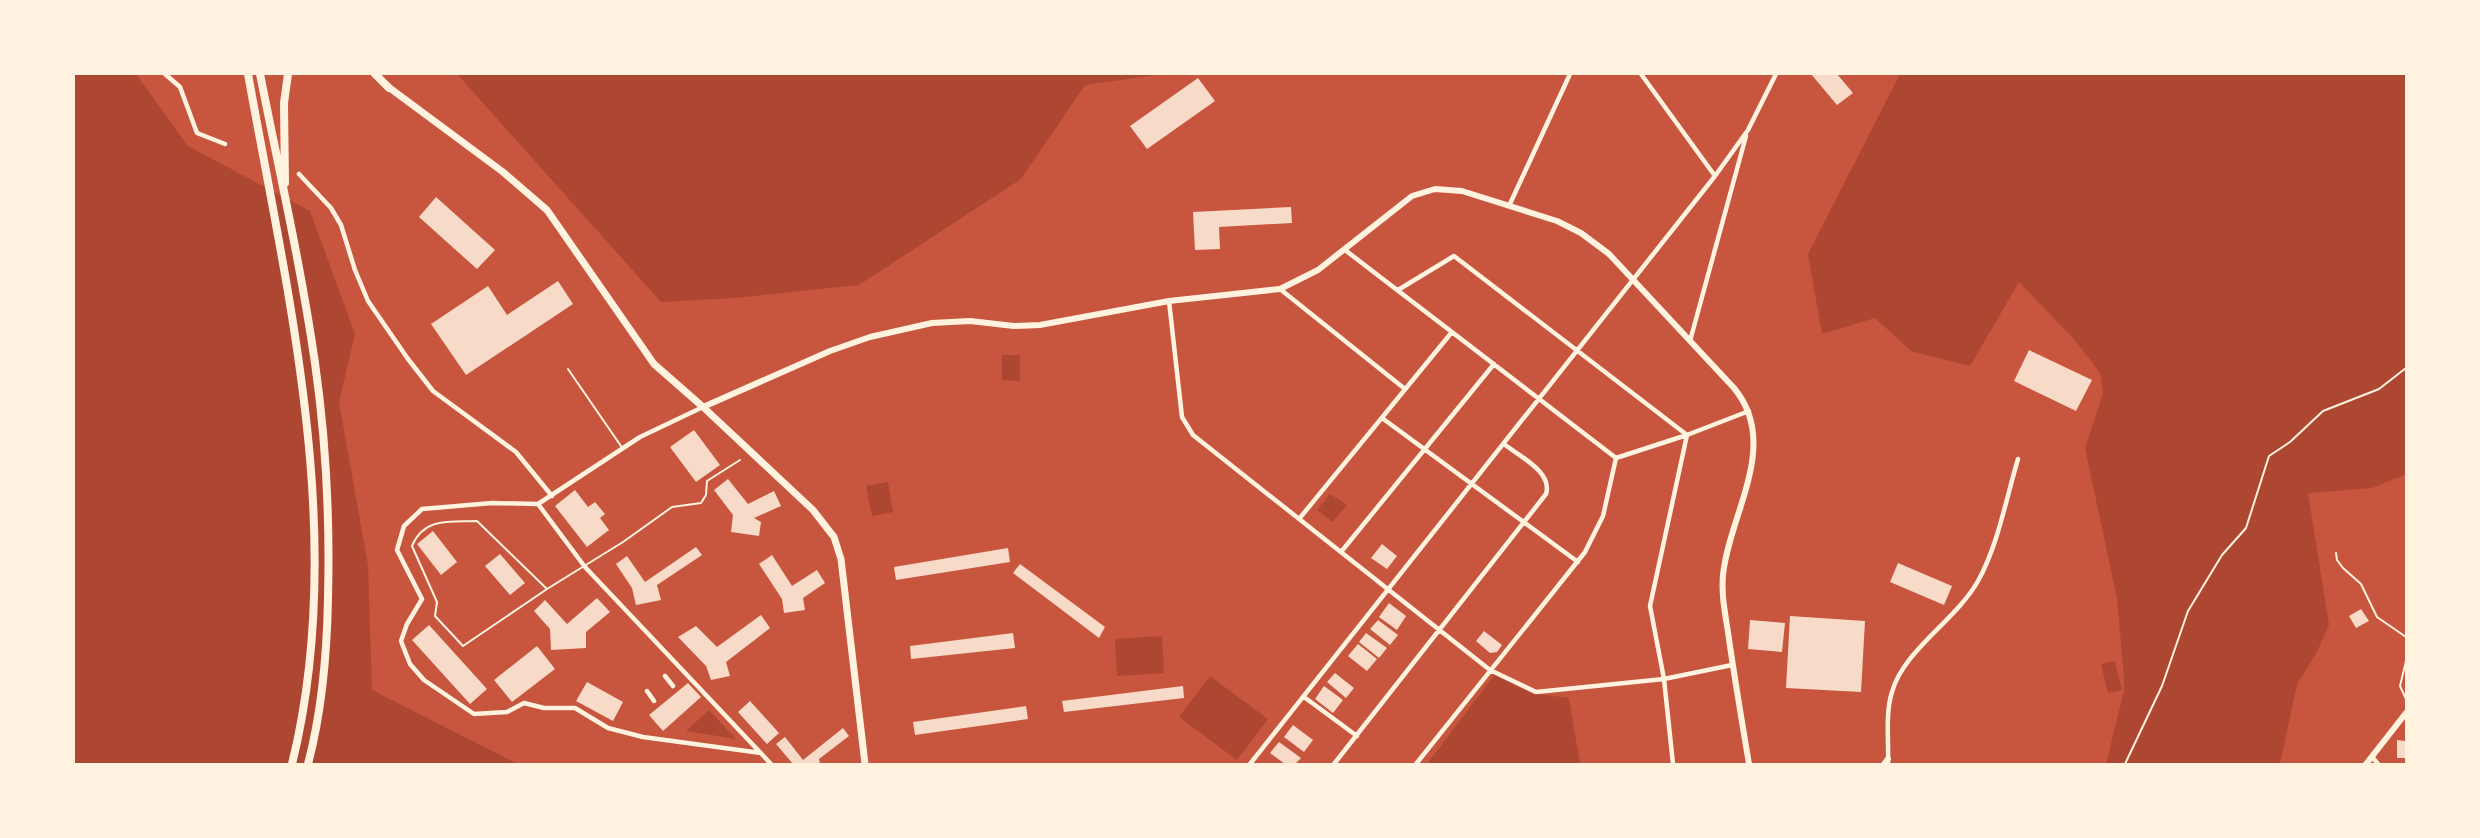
<svg xmlns="http://www.w3.org/2000/svg" width="2480" height="838" font-family="'Source Sans 3',sans-serif">
<style>
.green{fill:#ae4732}
.building{fill:#f7dbc8}
.lines{fill:none;stroke-linecap:round;stroke-linejoin:round}
.service{stroke:#fff3e0;stroke-width:2}
.minor{stroke:#fff3e0;stroke-width:4.5}
.tertiary{stroke:#fff3e0;stroke-width:6}
.secondary{stroke:#fff3e0;stroke-width:7}
.trunk{stroke:#fff3e0;stroke-width:8}
</style>
<rect width="100%" height="100%" fill="#c8553d"/>
<path class="green" d="M74 74H136L188 146 310 211 355 334 339 402 368 565 372 690 518 764H74Z
M457 74H1163L1085 85 1021 179 859 285 734 298 661 302Z
M1900 74H2406V474L2372 488 2308 493 2329 625 2316 654 2297 684 2280 764H2106L2124 691V676L2117 599 2085 448 2103 393 2100 373 2073 338 2019 282 1970 366 1911 351 1875 318 1822 334 1808 254Z
M1002 355H1020V381L1002 380Z
M888 482 893 512 872 516 866 486Z
M1330 494 1347 505 1333 522 1317 510Z
M1162 636 1164 673 1117 676 1115 639Z
M2115 661 2122 690 2108 693 2101 664Z
M1495 674 1530 693 1569 698 1580 764H1427Z
M1210 676 1268 719 1237 760 1179 717Z
M709 710 736 739 686 731Z"/>
<path class="building" d="M1811 74H1837L1853 93 1837 105Z
M1198 78 1215 101 1147 149 1130 126Z
M436 197 495 250 477 269 419 217Z
M1291 207 1292 223 1219 227 1220 249 1195 250 1193 212Z
M558 281 573 304 466 375 431 324 488 286 507 315Z
M2029 350 2092 380 2076 411 2014 381Z
M694 430 720 465 696 482 670 447Z
M728 479 748 504 774 491 781 506 754 518 761 522 759 536 731 532 733 515 714 490Z
M575 490 588 507 595 502 605 514 600 518 609 530 587 547 555 506Z
M433 531 457 562 441 575 417 544Z
M1382 544 1397 556 1387 569 1371 558Z
M696 547 702 555 657 585 661 600 636 605 632 588 616 564 627 556 645 582Z
M1008 548 1010 562 896 580 894 567Z
M500 554 525 583 510 595 485 566Z
M772 555 792 586 817 570 825 583 803 598 805 610 784 613 782 599 759 564Z
M1898 563 1952 586 1944 605 1890 582Z
M1020 564 1105 627 1099 638 1013 573Z
M597 598 610 612 586 632V648L551 650 550 629 534 611 545 600 567 624Z
M1389 603 1406 616 1397 630 1379 617Z
M2361 609 2369 621 2356 628 2349 616Z
M761 615 770 628 726 662 730 676 711 680 706 666 678 637 696 626 717 647Z
M1790 616 1865 621 1861 692 1786 688Z
M1378 620 1398 635 1390 645 1370 629Z
M1750 620 1785 623 1782 652 1748 649Z
M429 625 487 689 470 704 412 640Z
M1484 631 1502 645 1497 652 1490 653 1476 641Z
M1013 633 1015 648 911 659 910 646Z
M1366 633 1387 648 1379 658 1359 642Z
M1358 644 1377 659 1367 671 1348 656Z
M537 646 555 669 512 702 494 680Z
M1335 673 1354 688 1346 698 1327 682Z
M587 682 623 702 613 721 576 701Z
M688 683 701 697 663 731 649 715Z
M1183 686 1184 698 1064 712 1062 701Z
M1324 686 1343 700 1333 713 1315 699Z
M750 701 779 733 767 744 738 712Z
M1026 706 1028 719 915 735 913 722Z
M1293 725 1313 740 1304 752 1284 737Z
M843 728 849 736 819 759 820 764H793L776 744 785 737 803 760Z
M2397 740 2405 741V758H2397Z
M1279 742 1301 758 1295 764H1285L1270 753Z"/>
<g class="lines">
<path class="service" d="M568 369 623 449
M2336 553 2337 560 2343 568 2361 584 2377 617 2406 637
M547 589 463 646 435 616 437 602 412 546C424 517 450 522 477 521L547 589 623 542 672 507 701 503 706 495 707 481 740 460
M2406 661 2400 686 2406 699
M2125 764 2162 686 2188 611 2222 555 2246 528 2269 456 2290 442 2323 411 2379 389 2406 368"/>
<path class="minor" d="M165 74 180 87 197 133 225 144
M1641 74 1715 176
M299 174 331 208 341 225 355 270 368 301 408 359 433 391 516 452 552 496
M1509 206 1570 74
M1345 250 1616 458 1603 516 1585 552 1416 764
M1280 289 1405 389
M1398 290 1454 256 1687 435 1650 606 1664 679 1673 764
M1169 301 1182 417 1193 435 1490 670 1536 692 1664 679 1732 665
M1690 341 1746 136
M703 407 640 437 538 504 492 503 422 509 404 526 397 550 422 599 407 624 401 641 410 664 424 680 474 714 507 712 524 703 544 708H575L608 728 643 737 761 753
M1382 418 1578 562
M1616 458 1687 435 1749 411
M538 504 585 567 771 764
M1299 519 1452 332
M1341 552 1494 364
M665 676 673 686
M647 691 654 701
M1304 697 1357 736
M2373 758 2378 764
M1250 764 1715 176 1748 130 1776 74
M1334 764 1546 494C1553 472 1519 456 1504 444
M1888 764C1889 741 1885 714 1892 692 1903 651 1956 620 1978 581 1998 545 2006 499 2018 459"/>
<path class="tertiary" d="M703 407 830 351 870 337 932 323 970 321 1014 326 1040 325 1169 301 1280 289 1318 270 1412 196 1435 189 1462 191 1557 221 1581 233 1609 254 1734 388C1781 445 1729 514 1723 575 1721 597 1726 617 1729 639 1735 681 1742 722 1749 764
M1884 764 1888 759
M2366 764 2406 713"/>
<path class="secondary" d="M387 86 503 172 547 210 654 364 703 407 813 510 834 537 841 559 865 764"/>
<path class="trunk" d="M248 74C288 297 348 538 292 764
M260 74C279 170 301 266 315 363 326 440 330 520 328 598 327 654 322 711 308 764
M375 74 389 88
M285 183 284 103 288 74"/>
</g>
<rect width="2480" height="838" fill="none" stroke="#fff3e0" stroke-width="150"/>
</svg>
